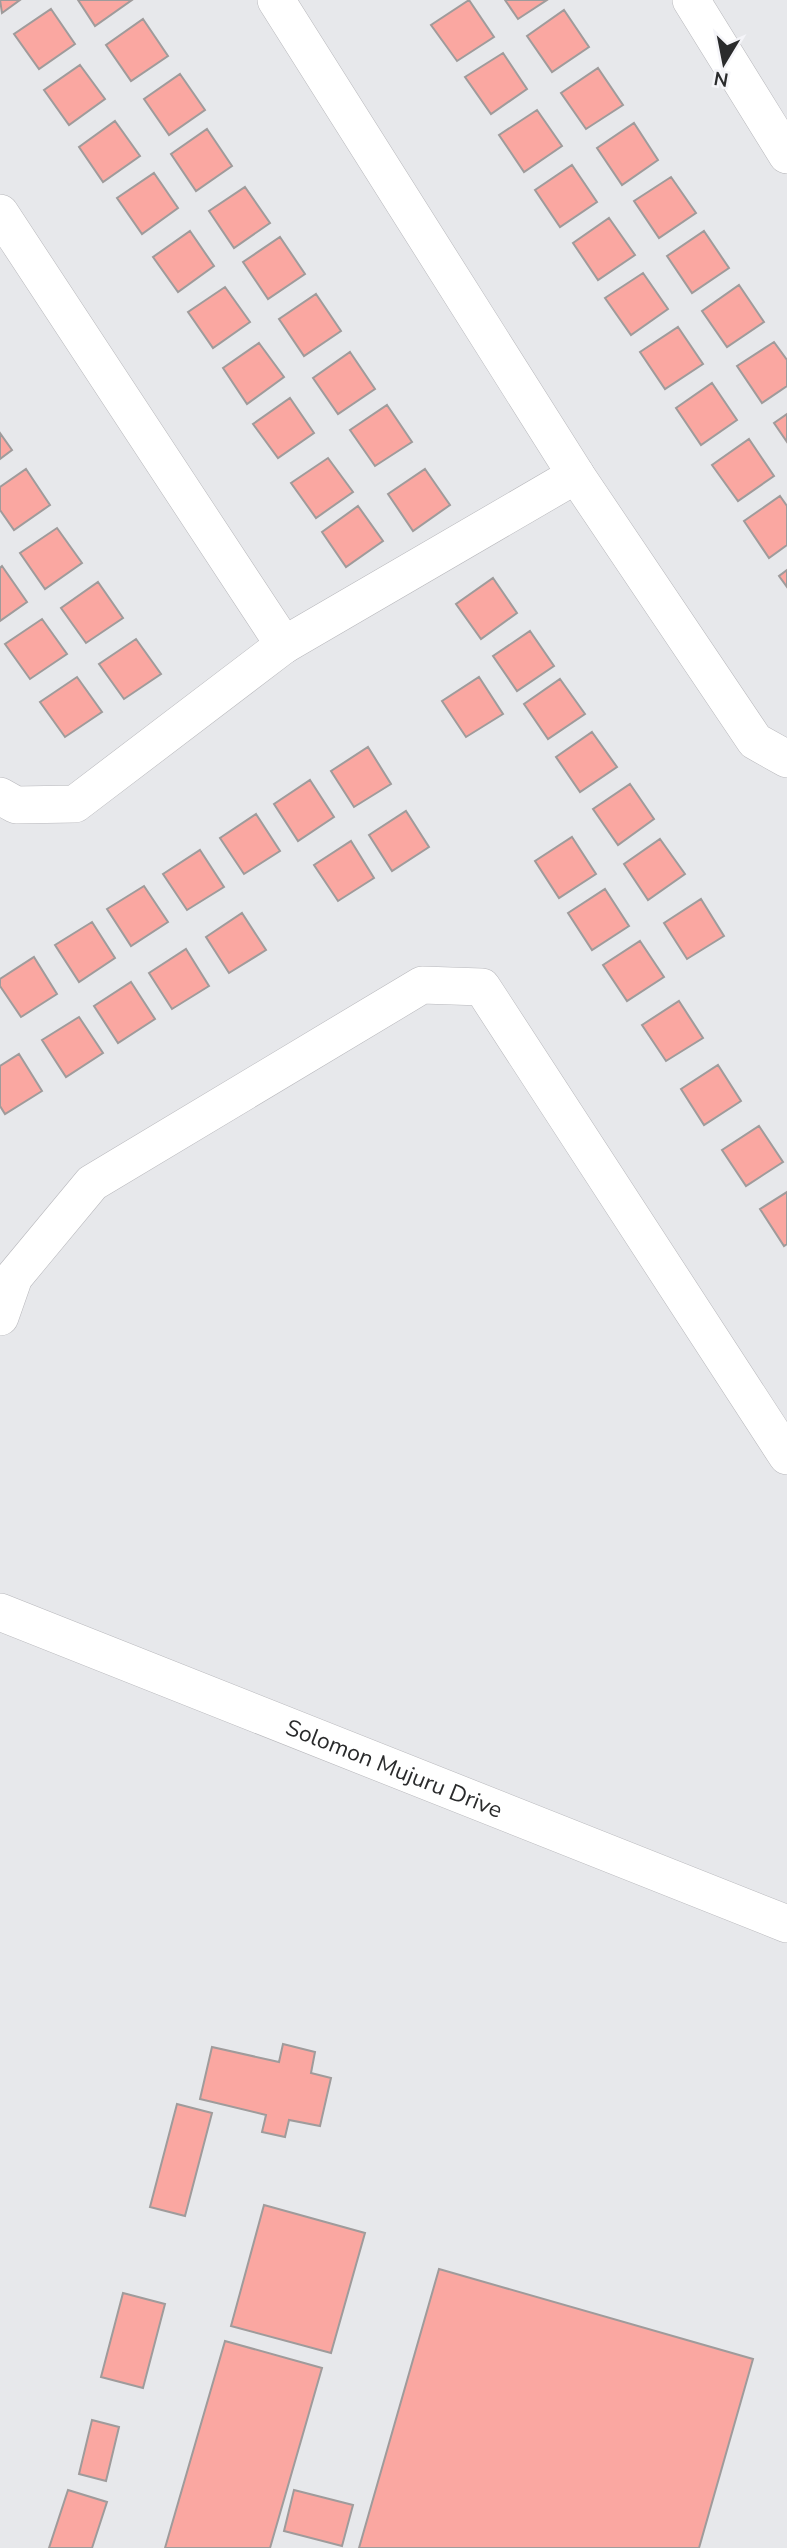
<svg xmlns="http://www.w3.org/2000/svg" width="787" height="2548" font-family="'Nunito Sans',sans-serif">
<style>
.building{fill:#faa7a1;stroke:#9f9b9b;stroke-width:2}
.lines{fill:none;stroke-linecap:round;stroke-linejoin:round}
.minor-casing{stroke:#b8b8bc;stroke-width:38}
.minor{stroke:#fff;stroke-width:37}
.labels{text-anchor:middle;stroke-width:7;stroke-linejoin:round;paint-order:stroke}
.street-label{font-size:23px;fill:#2a2b2c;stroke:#f5f5f9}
</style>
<rect width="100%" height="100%" fill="#e7e8eb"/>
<path class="building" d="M0 0H20L2 13Z
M78 0H132L95 26Z
M469 0 494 37 457 61 431 25Z
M505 0H547L518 19Z
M51 9 75 44 39 69 14 34Z
M564 10 589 47 552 72 527 36Z
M143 19 168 56 131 81 106 45Z
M503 53 527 89 491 114 465 77Z
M80 65 105 99 69 125 44 90Z
M598 68 623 105 586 129 561 93Z
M180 74 205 110 169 135 144 99Z
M537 110 562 146 524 172 499 135Z
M115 121 140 156 103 182 79 147Z
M634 123 658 160 622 185 597 148Z
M207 129 232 166 196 191 171 154Z
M572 165 597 202 560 227 535 190Z
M154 173 178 208 142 234 117 198Z
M671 177 696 213 659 238 634 201Z
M245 187 270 223 234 248 209 211Z
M609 218 635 255 598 280 573 243Z
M190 231 214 266 178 292 153 257Z
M704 231 729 268 692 293 667 256Z
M280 237 305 274 268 299 243 262Z
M643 273 668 309 631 335 605 298Z
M739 285 764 322 727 347 702 311Z
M225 287 250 322 213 348 188 312Z
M316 294 341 331 304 356 279 319Z
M678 327 703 364 665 389 640 352Z
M774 342 787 360V386L762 403 737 366Z
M259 343 284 377 247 404 223 368Z
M350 352 375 389 338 414 313 378Z
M712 383 737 420 701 445 676 408Z
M290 398 314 433 278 458 253 424Z
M387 405 412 442 375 466 350 430Z
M787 414V442L774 423Z
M0 433 12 450 0 459Z
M749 439 774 476 738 501 712 465Z
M328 458 353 492 316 518 291 483Z
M26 469 50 505 14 530 0 510V487Z
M425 469 450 505 413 531 388 494Z
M780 496 787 506V545L769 558 744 521Z
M358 506 383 541 346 567 322 532Z
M57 528 82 563 45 589 20 553Z
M2 566 27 602 0 621V568Z
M787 570V587L779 576Z
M493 578 517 613 481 639 456 604Z
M98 582 123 618 86 643 61 608Z
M42 619 67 654 30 679 5 644Z
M530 631 554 666 517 691 493 656Z
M136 639 161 674 124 699 99 664Z
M77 677 102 712 65 737 40 702Z
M479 677 503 714 466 737 442 701Z
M560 679 585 714 548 739 524 704Z
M592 732 617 767 580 792 556 757Z
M368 747 391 784 354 807 331 771Z
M310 780 334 817 298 841 274 804Z
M630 784 654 819 618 845 593 809Z
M406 811 429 847 392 871 369 835Z
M256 814 280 851 244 874 220 838Z
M572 837 596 874 559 898 535 861Z
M660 839 685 874 648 900 624 864Z
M351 841 374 878 338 901 314 865Z
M200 850 224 887 187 910 163 874Z
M144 886 168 922 131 946 107 909Z
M605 889 629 926 592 950 568 913Z
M701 899 724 936 687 959 664 923Z
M242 913 266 950 229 973 206 937Z
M92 922 115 958 79 982 55 945Z
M640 941 664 977 627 1001 603 965Z
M186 949 209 986 172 1009 149 973Z
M34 957 57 994 21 1017 0 986V979Z
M131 982 155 1019 118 1043 94 1006Z
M679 1001 703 1038 666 1061 642 1025Z
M79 1017 103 1053 66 1077 42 1040Z
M19 1054 42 1091 5 1114 0 1106V1066Z
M718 1065 741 1101 704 1125 681 1089Z
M759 1126 783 1162 746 1186 722 1150Z
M787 1192V1244L784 1246 760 1209Z
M283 2044 315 2052 311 2073 331 2078 320 2126 289 2120 285 2137 262 2132 266 2115 200 2099 212 2047 279 2062Z
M177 2104 212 2113 185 2216 150 2207Z
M264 2205 365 2233 331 2353 231 2326Z
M439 2269 753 2359 699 2548H359Z
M123 2293 165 2304 143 2388 101 2377Z
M225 2341 322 2368 270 2548H165Z
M92 2420 119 2427 106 2481 79 2474Z
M68 2490 107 2502 92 2548H49Z
M294 2490 353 2505 342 2546 284 2531Z"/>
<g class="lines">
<defs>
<g id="minor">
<path d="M276 0 576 475 755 741 787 759"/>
<path d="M691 0 787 155"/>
<path d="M0 213 284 645"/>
<path d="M0 796 16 805 75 804 284 645 576 475"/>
<path d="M0 1317 14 1277 92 1183 422 985 482 987 787 1456"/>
<path id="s1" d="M0 1612 787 1924"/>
</g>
</defs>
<use href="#minor" class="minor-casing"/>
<use href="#minor" class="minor"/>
</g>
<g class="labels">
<g class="street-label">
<text dy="8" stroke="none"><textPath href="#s1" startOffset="424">Solomon Mujuru Drive</textPath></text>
</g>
</g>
<g transform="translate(724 63) rotate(190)" stroke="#f5f5f9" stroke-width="5" paint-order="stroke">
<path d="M0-5L12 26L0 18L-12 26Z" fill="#2a2b2c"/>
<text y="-10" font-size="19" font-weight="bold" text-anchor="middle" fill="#2a2b2c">N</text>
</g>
</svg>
